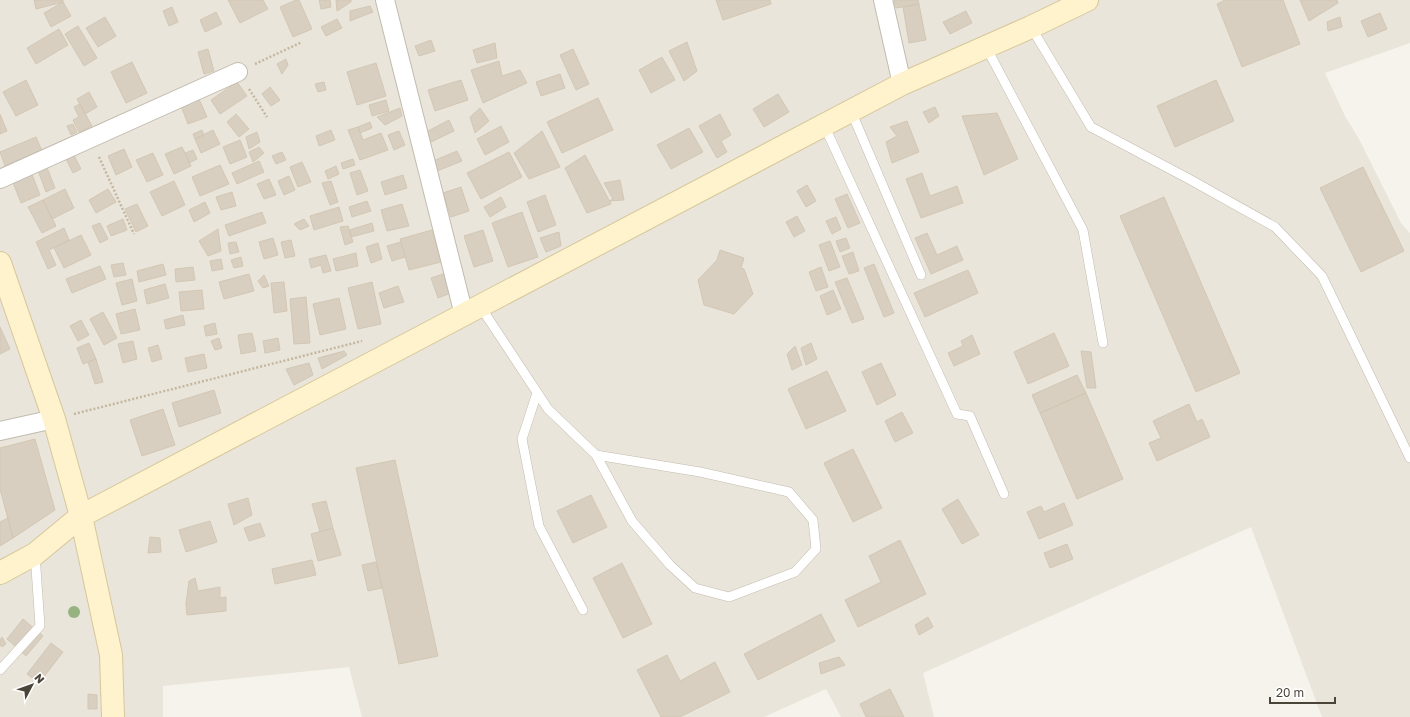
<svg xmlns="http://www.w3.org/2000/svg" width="1410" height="717" font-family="'Golos Text',sans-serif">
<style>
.residential{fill:#eae5da}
.building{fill:#d8cfc1;stroke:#d3c7b4}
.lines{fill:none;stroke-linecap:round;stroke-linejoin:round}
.lane-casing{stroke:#c2bbae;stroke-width:10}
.street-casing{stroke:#c2bbae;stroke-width:20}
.secondary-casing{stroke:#d6c79b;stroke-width:24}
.path{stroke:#c4b79f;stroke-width:2.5;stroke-dasharray:2 2;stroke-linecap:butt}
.lane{stroke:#fff;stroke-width:9}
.street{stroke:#fff;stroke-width:18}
.secondary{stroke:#fff3cd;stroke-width:22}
.tree{fill:#97b381}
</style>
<rect width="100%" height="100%" fill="#f6f3ec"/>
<path class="residential" d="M0 0H1410V43L1325 73 1345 116 1359 139 1401 223 1410 233V717H1322L1251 527 923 673 934 717H841L826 689 764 717H362L349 667 163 686V717H0Z"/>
<path class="building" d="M34 0H63V2L36 9Z
M228 0H263L268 9 240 23Z
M296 0H299L312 29 293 37 280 7Z
M319 0H330L331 7 321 9Z
M336 0H351V2L337 11Z
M716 0H770L771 4 723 20Z
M894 0H918L919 4 896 8Z
M1225 0H1283L1300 44 1242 67 1217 4Z
M1300 0H1337L1338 3 1309 21Z
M63 2 71 16 51 27 44 13Z
M919 4 926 40 909 43 903 7Z
M370 6 373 12 350 21V11Z
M172 7 178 22 169 26 163 11Z
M966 11 972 23 950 34 943 22Z
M216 12 222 24 205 32 200 20Z
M1380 13 1387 29 1368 37 1361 21Z
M105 17 116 36 98 47 86 28Z
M1340 17 1342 27 1328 31 1327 22Z
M337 19 342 28 326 36 321 27Z
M78 26 97 58 84 66 65 34Z
M59 29 68 45 36 64 27 48Z
M431 40 435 51 419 56 415 46Z
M687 42 697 71 684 81 669 51Z
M495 43 497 58 477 63 473 50Z
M208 49 214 71 204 74 198 52Z
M573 49 589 84 576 90 560 55Z
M662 57 675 80 651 93 639 70Z
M286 59 288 65 282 74 277 64Z
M499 61 502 76 520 70 527 83 483 103 471 70Z
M132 62 147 93 126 103 111 72Z
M376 63 386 96 357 105 347 72Z
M560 74 565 88 541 96 536 82Z
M26 80 38 105 16 116 3 92Z
M461 80 468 100 435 111 428 90Z
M1216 80 1234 121 1175 147 1157 106Z
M237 82 247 96 220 114 211 100Z
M324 82 326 90 318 92 315 84Z
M270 87 280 100 271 106 262 94Z
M89 92 97 107 85 114 77 99Z
M778 94 789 112 764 127 753 109Z
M598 98 613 130 562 153 547 122Z
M199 99 207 117 188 124 181 106Z
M386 100 389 111 372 116 369 105Z
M80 104 92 126 79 132 73 120 79 117 74 107Z
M935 107 939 116 929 123 923 112Z
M400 108 402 116 385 125 377 117Z
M480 108 489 121 475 133 470 117Z
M997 113 1018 159 984 175 962 116Z
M0 114 7 131 0 134Z
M236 114 249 129 239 137 227 122Z
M720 114 731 135 721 141 727 152 717 158 699 126Z
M449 120 454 131 431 142 426 132Z
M907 121 919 152 892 163 886 142 897 136 890 127Z
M370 122 372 128 360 133 358 127Z
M73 124 77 132 71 135 67 126Z
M501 126 509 142 485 155 477 139Z
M358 127 363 140 381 133 388 150 360 160 348 130Z
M689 128 703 152 671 169 657 145Z
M202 130 204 135 195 139 193 134Z
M213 130 220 144 201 153 195 139Z
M331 130 335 140 319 146 316 136Z
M399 131 405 145 394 150 388 135Z
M542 131 560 167 529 179 514 153Z
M257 132 260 142 249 149 246 137Z
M36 137 42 151 5 166 0 152Z
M240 140 247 157 230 164 223 147Z
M182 147 191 166 174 174 165 154Z
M259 147 264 153 253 162 249 152Z
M124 149 132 167 116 175 108 156Z
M193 150 197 159 189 163 185 153Z
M457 151 462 161 437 171 433 161Z
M282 152 286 160 276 164 272 156Z
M509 152 522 177 481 199 467 173Z
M153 153 163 175 147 182 136 160Z
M74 155 81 169 73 173 66 159Z
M585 155 611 204 587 213 565 168Z
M353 159 355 165 343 169 341 163Z
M259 161 264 172 237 184 232 173Z
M302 162 311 182 298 187 290 167Z
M46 165 55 188 46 192 37 168Z
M220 165 229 184 200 196 192 177Z
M336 166 339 174 328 179 325 171Z
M1363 167 1404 251 1361 272 1320 188Z
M360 170 368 191 357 195 350 173Z
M31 172 40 195 21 203 12 180Z
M922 173 930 196 957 186 963 203 921 218 906 179Z
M403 175 407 188 385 195 381 182Z
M289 176 295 190 284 195 278 181Z
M269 179 276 195 264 199 257 184Z
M620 180 624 200 609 201 613 199 604 183Z
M174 181 185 205 162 216 150 192Z
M331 181 338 202 330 205 322 183Z
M807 185 816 201 806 207 797 191Z
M461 187 469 211 451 217 443 193Z
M65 189 74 208 52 219 43 200Z
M108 189 116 202 96 213 89 200Z
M232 192 236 206 221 210 216 197Z
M847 194 860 223 848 228 835 199Z
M545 195 556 225 538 232 527 202Z
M501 197 506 207 490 217 484 207Z
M1164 197 1240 373 1196 392 1120 216Z
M43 200 56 226 42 233 28 207Z
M367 201 371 211 352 217 349 207Z
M205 202 210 213 194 222 189 210Z
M137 204 148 226 136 232 125 209Z
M402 204 409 226 387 231 381 210Z
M339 207 343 221 314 230 310 216Z
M262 212 266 223 229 236 225 225Z
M522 212 538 257 508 267 492 223Z
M797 216 805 231 794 237 786 222Z
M836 217 841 229 832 234 826 221Z
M123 219 127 230 111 236 107 226Z
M304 219 309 226 300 230 294 224Z
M100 223 108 239 100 243 92 226Z
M372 223 374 231 351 237 349 230Z
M348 226 353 242 345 245 340 227Z
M64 228 69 240 49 250 56 265 48 269 36 242Z
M218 229 221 251 208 256 199 241Z
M432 230 441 262 409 270 400 239Z
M483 230 493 261 474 267 464 236Z
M559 232 561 246 546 252 540 238Z
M927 233 937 255 957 246 963 260 931 274 915 238Z
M81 235 91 255 64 268 54 248Z
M273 238 278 255 264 259 259 242Z
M846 238 850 248 840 252 836 241Z
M291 240 295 256 285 258 281 242Z
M830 241 840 267 829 271 819 245Z
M236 242 239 252 230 254 228 243Z
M401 242 405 257 392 261 387 246Z
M378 243 382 259 371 263 366 247Z
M720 250 744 258 741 268 744 269 753 294 734 314 704 305 698 280 717 260Z
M853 252 859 271 849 274 842 256Z
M356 253 358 266 336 271 333 259Z
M326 255 331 271 323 273 321 265 311 268 309 259Z
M241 257 243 266 234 268 231 260Z
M221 259 223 269 212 271 210 261Z
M123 263 126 275 114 277 111 265Z
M163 264 166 275 139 282 137 271Z
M874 264 894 313 884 317 864 268Z
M100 266 106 279 72 293 66 279Z
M193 267 195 280 176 282 175 269Z
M821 267 828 287 816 291 809 272Z
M968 270 978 293 925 317 914 293Z
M249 274 254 291 224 299 219 282Z
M443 274 451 293 438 298 431 278Z
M264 275 269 286 263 288 258 281Z
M847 278 864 319 852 323 835 282Z
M132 279 137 301 122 305 116 283Z
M284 282 287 311 274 313 271 283Z
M372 282 381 324 358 329 348 288Z
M165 284 169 298 147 304 144 290Z
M398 286 404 302 384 308 379 293Z
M202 290 204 309 181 311 179 292Z
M833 290 841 309 827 315 820 296Z
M306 297 310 343 294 344 290 299Z
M339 298 346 329 320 335 313 304Z
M135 309 140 330 121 334 116 314Z
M103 312 117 338 104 345 90 319Z
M183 315 185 325 166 329 164 320Z
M81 320 89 335 78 341 70 326Z
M215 323 217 334 206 336 204 326Z
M0 327 10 349 0 354Z
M252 333 256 351 241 354 238 335Z
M1054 333 1069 366 1028 384 1014 352Z
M972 335 980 354 954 366 948 353 963 346 961 341Z
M219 338 222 348 215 350 211 341Z
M278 338 280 350 265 353 263 341Z
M133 341 137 359 123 363 118 344Z
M89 343 96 359 83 364 77 348Z
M811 343 817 359 806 365 801 348Z
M158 345 162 359 152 362 148 348Z
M795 346 802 365 792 370 787 354Z
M344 351 347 355 322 369 318 358Z
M1081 351 1091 352 1096 388H1087Z
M204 354 207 368 188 372 185 358Z
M96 359 103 382 95 384 88 362Z
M309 363 313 375 294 385 286 369Z
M881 363 896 395 877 405 862 372Z
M827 371 846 411 806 429 788 389Z
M1077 375 1086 393 1040 413 1032 395Z
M214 390 221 413 179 427 172 403Z
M1086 393 1123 479 1077 499 1040 413Z
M1189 404 1197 422 1202 419 1210 437 1157 461 1149 443 1161 438 1153 421Z
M163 409 175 445 142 456 130 420Z
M902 412 913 433 895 442 885 421Z
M35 439 55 510 13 538 0 489V448Z
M853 449 882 508 853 522 824 463Z
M395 460 438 656 399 664 356 468Z
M591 495 607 527 573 543 557 511Z
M248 498 252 515 234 525 228 504Z
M958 499 979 535 962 544 942 509Z
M326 501 333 528 320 532 312 504Z
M1064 503 1073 525 1039 539 1027 512 1041 506 1044 512Z
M8 518 13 538 0 546V522Z
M210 521 217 542 186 552 179 530Z
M260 523 265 536 249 541 244 528Z
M333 528 341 555 318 561 311 534Z
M150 537 160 538 161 552 148 553Z
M900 540 926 594 858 627 845 600 881 582 869 556Z
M1067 544 1073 559 1050 568 1044 553Z
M312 560 316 575 275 584 272 569Z
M376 562 382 588 368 591 362 565Z
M622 563 652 624 623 638 593 578Z
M195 578 198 591 220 587V598L226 597V611L187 615 186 604 189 581Z
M821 614 835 641 758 680 744 654Z
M928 617 933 627 919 635 915 625Z
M23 619 43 636 26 656 7 639Z
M2 637 6 644 2 647 0 645V640Z
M51 643 63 652 39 683 27 674Z
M667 655 680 681 715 662 730 692 680 717H661L637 670Z
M839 657 845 665 821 674 819 663Z
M890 689 904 717H866L860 704Z
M88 694 97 695V709H88Z"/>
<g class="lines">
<defs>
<path id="lane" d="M1031 27 1091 127 1189 179 1275 227 1322 276 1410 458
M986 47 1083 230 1103 343
M851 111 921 275
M824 125 957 414 970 416 1004 494
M480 306 548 409 596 455 700 472 789 492 813 520 816 549 795 572 729 597 695 588 670 565 632 521 596 455
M537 393 522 439 539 526 583 610
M0 670 40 626 35 554"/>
<path id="street" d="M385 0 464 315
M883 0 902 84
M0 179 238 72
M0 431 54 419"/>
<path id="secondary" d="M0 263 54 419 81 516 111 655 113 717
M0 573 35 554 81 516 902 84 1031 27 1087 0"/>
</defs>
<use href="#lane" class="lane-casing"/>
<use href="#street" class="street-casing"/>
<use href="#secondary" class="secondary-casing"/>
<path class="path" d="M255 64 302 42
M249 89 267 117
M99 157 134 234
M74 414 362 341"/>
<use href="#lane" class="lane"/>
<use href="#street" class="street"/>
<use href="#secondary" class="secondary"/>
</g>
<circle class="tree" cx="74" cy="612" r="6"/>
<g transform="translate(32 685) rotate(49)" stroke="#ffffff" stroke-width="3" paint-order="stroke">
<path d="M0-3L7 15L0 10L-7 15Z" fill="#4b4439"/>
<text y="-6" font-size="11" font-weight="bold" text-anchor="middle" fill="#4b4439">N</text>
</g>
<path d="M1270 697v6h65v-6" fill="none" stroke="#4b4439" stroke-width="2"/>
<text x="1276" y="697" font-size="12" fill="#4b4439" stroke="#ffffff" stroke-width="3" paint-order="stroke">20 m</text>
</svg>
